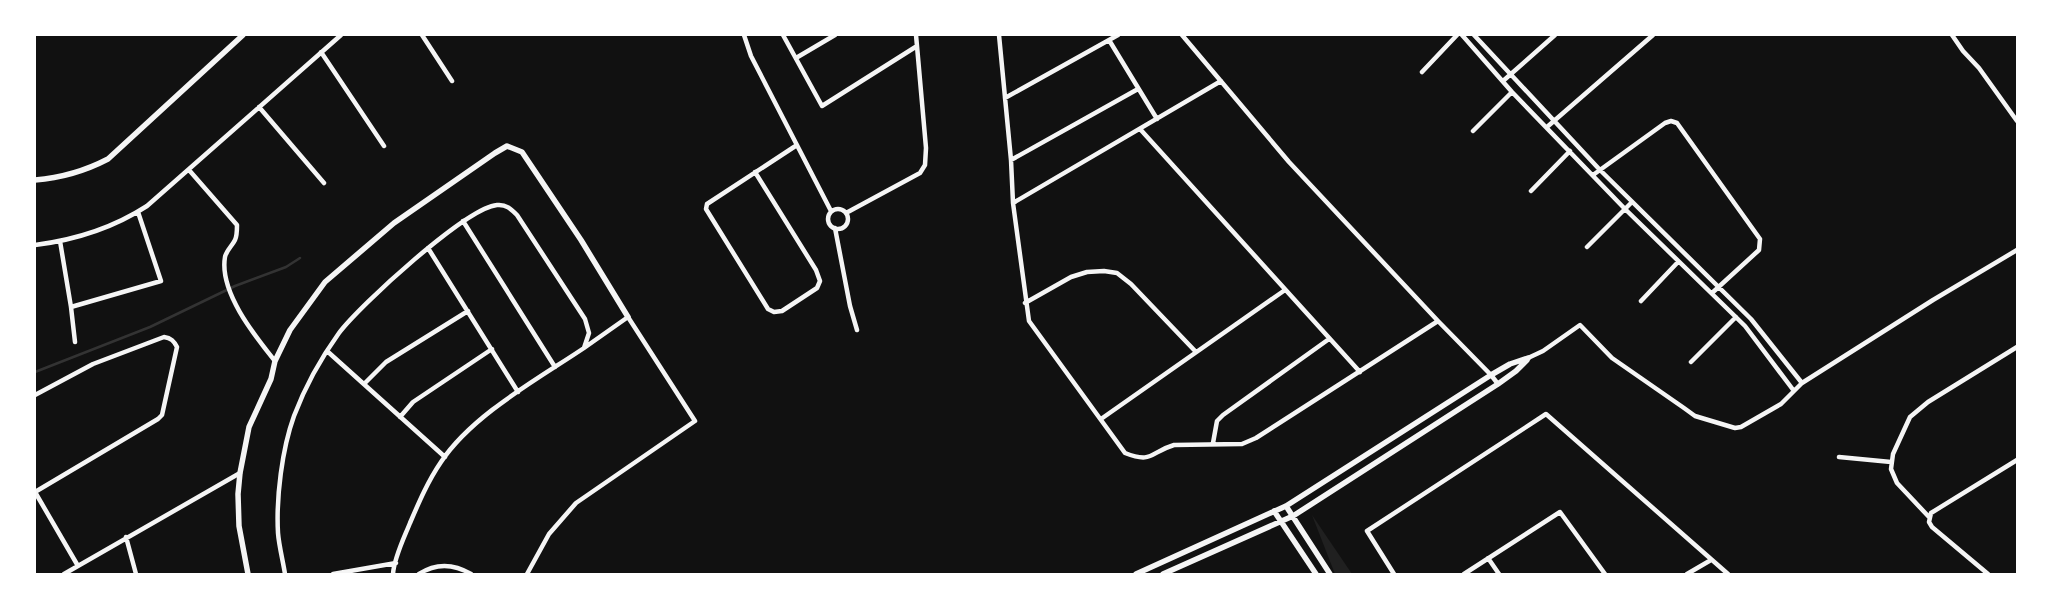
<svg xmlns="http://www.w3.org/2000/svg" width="2052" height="609" font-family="'Alegreya Sans',sans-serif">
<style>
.green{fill:#202020}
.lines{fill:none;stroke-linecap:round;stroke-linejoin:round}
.stream{stroke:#333;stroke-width:2.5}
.minor{stroke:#f5f5f5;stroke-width:4.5}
.tertiary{stroke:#f5f5f5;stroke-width:5.5}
</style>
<rect width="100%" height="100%" fill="#111"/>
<path class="green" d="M1312 515 1352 574H1335Z"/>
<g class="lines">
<path class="stream" d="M35 372 150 327 235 286 286 267 300 258"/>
<path class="minor" d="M422 35 452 81
M744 35 751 56 831 211
M783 35 822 106 917 46 916 35
M999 35 1011 160 1013 203 1221 81
M1462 35 1512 92 1625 209 1745 326 1794 391
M1474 35 1600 170 1751 319 1802 383
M1952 35 1963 51 1979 68 2017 121
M1109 40 1157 119
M321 52 384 146
M796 58 835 35
M1422 72 1457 35
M1503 81 1555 35
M1005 98 1118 35
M259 107 324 183
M1547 127 1653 35
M1140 129 1360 372
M1473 131 1512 92
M1011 160 1138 89
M189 170 237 225C237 230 237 236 235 240 232 246 226 251 225 257 219 292 255 336 275 361
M755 172 816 270 820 281 817 288 782 311 774 312 768 309 706 209 707 204 797 145
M1593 175 1665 123 1671 121 1677 123 1760 239 1759 250 1712 293
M1531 191 1570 151
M1013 203 1029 321 1125 453C1153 464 1150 452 1174 445L1242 444 1256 438 1438 321 1289 162 1182 35
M828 219a10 10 0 1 1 20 0a10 10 0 1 1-20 0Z
M846 213 920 173 925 165 926 148 917 46
M463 221 555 367
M835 228 850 306 857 330
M60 241 71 307 75 342
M35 245C75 240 113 228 147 206L341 35
M1587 247 1632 202
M428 248 518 392
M1641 301 1678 262
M1025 303 1071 277 1087 272 1104 271 1117 273 1131 284 1196 352
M71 307 161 281 138 212
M1438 321 1491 375 1498 384
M327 351 445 457
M1528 358 1543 351 1580 325 1612 358 1684 408 1695 416 1735 428 1741 427 1781 404 1802 383 1933 300 2017 250
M1691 362 1736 317
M364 384 386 362 468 311
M35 395 93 364 164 337C171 338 174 341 177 347L162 415 158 419 35 492
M400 417 413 402 492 349
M1101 419 1285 290
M1213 443 1217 421 1223 415 1329 339
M1839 457 1891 462
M35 492 78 566
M1929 517 1897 483 1891 469 1893 454 1910 417 1928 402 2017 347
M126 537 136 574
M1488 558 1499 574
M64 574 240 473
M285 574C283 561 279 546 278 533 276 498 282 449 294 416 305 387 321 358 339 333 360 305 466 208 497 205 506 204 511 209 517 215L585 319 589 333 584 348C538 379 472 415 441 462 428 481 419 502 410 523 404 538 394 558 393 574
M333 574 396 563
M419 574C436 563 454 564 471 574
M527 574 549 534 576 503 695 421 628 317 584 348
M1394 574 1367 531 1546 414 1728 574
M1464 574 1560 512 1605 574
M1687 574 1711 560
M1988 574 1932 527 1929 522 1931 513 2017 460"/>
<path class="tertiary" d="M35 180C60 178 85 171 108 159L243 35
M1286 506 1330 574
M1274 511 1316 574
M248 574 239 526 238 494 240 473 249 427 271 379 275 361 290 330 325 282 394 223 495 153 507 146 522 152 581 240 628 317
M1136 574 1286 506 1491 375 1510 364 1528 358
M1163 574 1293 516 1498 384 1516 371 1527 360"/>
</g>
<rect width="2052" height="609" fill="none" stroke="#ffffff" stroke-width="72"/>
</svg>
